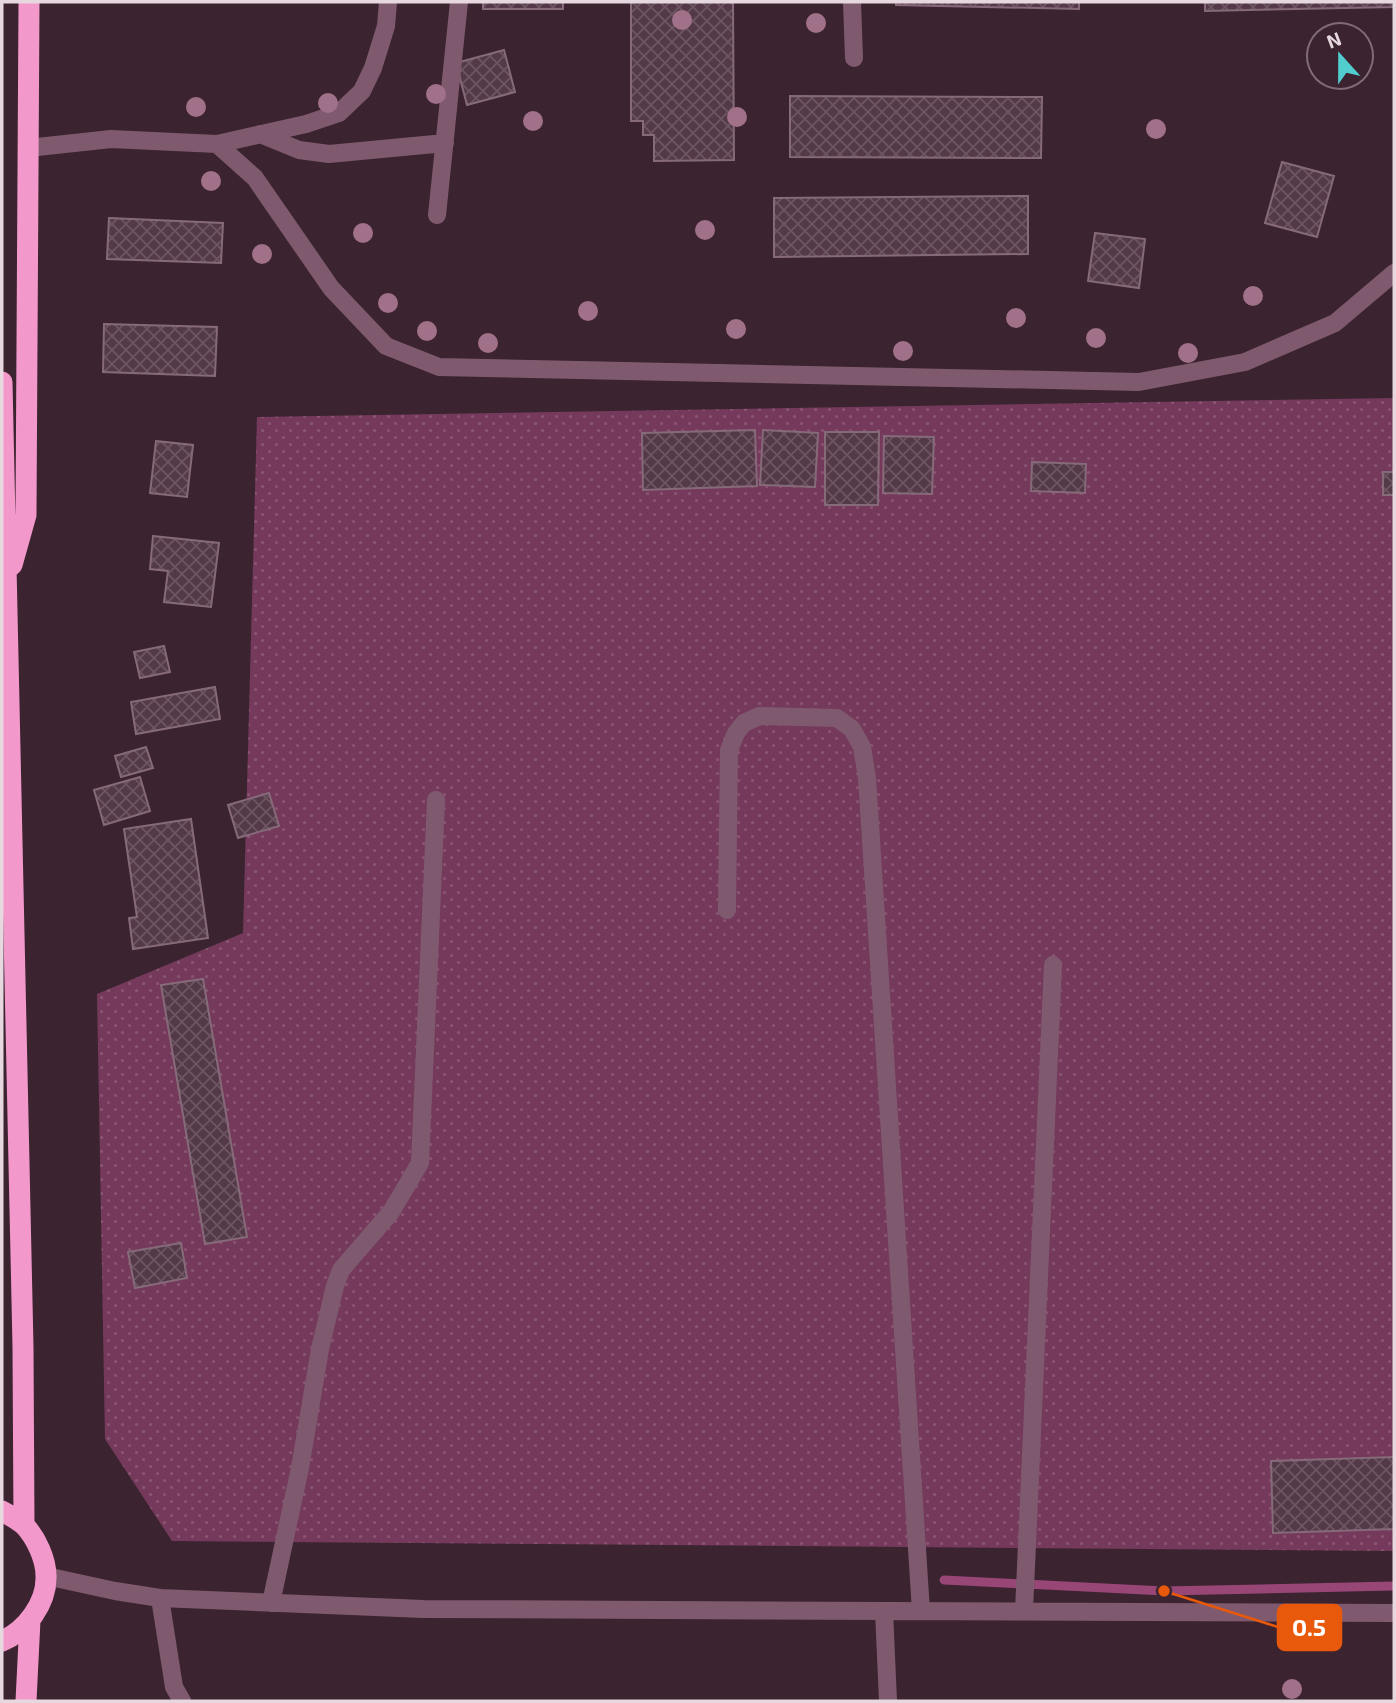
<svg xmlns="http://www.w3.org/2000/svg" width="1396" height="1703" font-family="'Exo 2',sans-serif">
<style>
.park{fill:url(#park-dots)}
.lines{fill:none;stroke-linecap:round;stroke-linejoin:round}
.stream{stroke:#974676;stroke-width:9}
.building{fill:url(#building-cross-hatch);stroke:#876a79;stroke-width:2}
.minor{stroke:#7f5a6e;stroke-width:18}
.highway{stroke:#f298ca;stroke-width:21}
.tree{fill:#a1718a}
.leader{fill:none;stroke:#e8590c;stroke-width:2.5}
.callout-dot{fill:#e8590c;stroke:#3b2330;stroke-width:2.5}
.callout{fill:#e8590c;stroke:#e8590c;stroke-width:2.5}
.callout-label{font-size:24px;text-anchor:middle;font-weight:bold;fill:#fff}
</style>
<defs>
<pattern id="park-dots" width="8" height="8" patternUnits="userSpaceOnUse" patternTransform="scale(1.75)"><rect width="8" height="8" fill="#74395b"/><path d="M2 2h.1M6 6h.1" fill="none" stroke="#885572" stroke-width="1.8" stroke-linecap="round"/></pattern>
<pattern id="building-cross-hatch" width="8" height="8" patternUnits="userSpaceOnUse" patternTransform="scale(1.75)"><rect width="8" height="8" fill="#543a48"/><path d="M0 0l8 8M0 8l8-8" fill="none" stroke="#6d5662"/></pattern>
</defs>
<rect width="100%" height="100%" fill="#3b2330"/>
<path class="park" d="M1394 398V1551L172 1541 105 1439 97 994 243 933 257 417Z"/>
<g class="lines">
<path class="stream" d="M944 1580 1164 1591 1394 1586"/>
</g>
<path class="building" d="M483 2H563V9H483Z
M631 2H733L734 160 654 161V135H643V121H631Z
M896 2H1079V9L896 5Z
M1205 2H1394V7L1205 11Z
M504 50 515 92 467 105 456 63Z
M790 96 1042 97 1041 158 790 157Z
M1282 162 1334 176 1317 237 1265 223Z
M1028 196V254L774 257V198Z
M109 218 223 223 221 263 107 259Z
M1095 233 1145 239 1139 288 1088 281Z
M104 324 217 327 215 376 103 372Z
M755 430 757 486 643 490 642 433Z
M763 430 818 433 815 487 760 485Z
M825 432H879L878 505H825Z
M884 436 934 437 932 494 883 493Z
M156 441 193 445 187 497 150 493Z
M1032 462 1086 464 1085 493 1031 491Z
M1383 472H1394V495H1383Z
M153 536 219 543 211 607 164 602 168 571 150 569Z
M164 646 170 672 140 678 134 652Z
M215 687 220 719 136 734 131 702Z
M146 747 153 768 121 777 115 756Z
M140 777 150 811 104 825 94 790Z
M269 793 279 826 238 838 228 805Z
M191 819 208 938 133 949 129 918 137 917 124 829Z
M203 979 247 1237 205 1244 161 985Z
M181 1243 187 1278 135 1288 128 1252Z
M1394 1457V1529L1273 1533 1271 1461Z"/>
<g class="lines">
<path class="minor" d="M852 2 854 58
M260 134 299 150 329 154 445 143
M217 144 306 124 339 113 362 91 373 68 386 26 388 2
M28 148 111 139 217 144 255 178 331 288 386 346 439 367 1139 382 1245 362 1335 323 1394 273
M437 215 459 2
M727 910 729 750 736 733 744 723 759 716 837 718 852 729 862 747 867 778 921 1611
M46 1576 115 1591 160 1598 423 1609 1394 1613
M160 1598 174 1687 182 1701
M271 1603 300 1468 320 1349 335 1286 341 1270 391 1212 420 1163 436 800
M884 1611 888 1701
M1024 1611 1053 965"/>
<path class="highway" d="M2 382 23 1347 24 1525
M12 565 26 515 29 2
M2 1511C9 1515 19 1520 25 1526 36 1538 46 1559 46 1576 47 1603 26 1631 2 1641
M26 1701 30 1620"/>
</g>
<g class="tree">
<circle cx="682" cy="20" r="10"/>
<circle cx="816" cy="23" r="10"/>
<circle cx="436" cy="94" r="10"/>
<circle cx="328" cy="103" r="10"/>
<circle cx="196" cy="107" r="10"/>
<circle cx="737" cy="117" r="10"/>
<circle cx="533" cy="121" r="10"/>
<circle cx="1156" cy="129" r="10"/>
<circle cx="211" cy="181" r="10"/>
<circle cx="705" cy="230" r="10"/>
<circle cx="363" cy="233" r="10"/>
<circle cx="262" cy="254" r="10"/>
<circle cx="1253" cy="296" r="10"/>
<circle cx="388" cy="303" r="10"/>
<circle cx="588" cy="311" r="10"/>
<circle cx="1016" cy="318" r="10"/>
<circle cx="736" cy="329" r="10"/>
<circle cx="427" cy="331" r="10"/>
<circle cx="1096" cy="338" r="10"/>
<circle cx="488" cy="343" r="10"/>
<circle cx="903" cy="351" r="10"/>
<circle cx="1188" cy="353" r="10"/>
<circle cx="1292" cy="1689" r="10"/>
</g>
<path class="leader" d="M1164 1591L1278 1627"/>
<circle class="callout-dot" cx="1164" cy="1591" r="7"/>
<rect class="callout" x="1278" y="1605" width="63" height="45" rx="7"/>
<g class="callout-label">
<text x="1309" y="1636">0.5</text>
</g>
<rect width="1396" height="1703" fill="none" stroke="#e7d7df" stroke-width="7"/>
<g transform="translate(1340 56) rotate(339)"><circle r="33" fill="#3b2330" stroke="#806b76" stroke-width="2"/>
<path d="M0-5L12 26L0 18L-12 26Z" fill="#52cdce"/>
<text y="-10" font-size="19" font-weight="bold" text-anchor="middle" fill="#e7d7df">N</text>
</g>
</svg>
